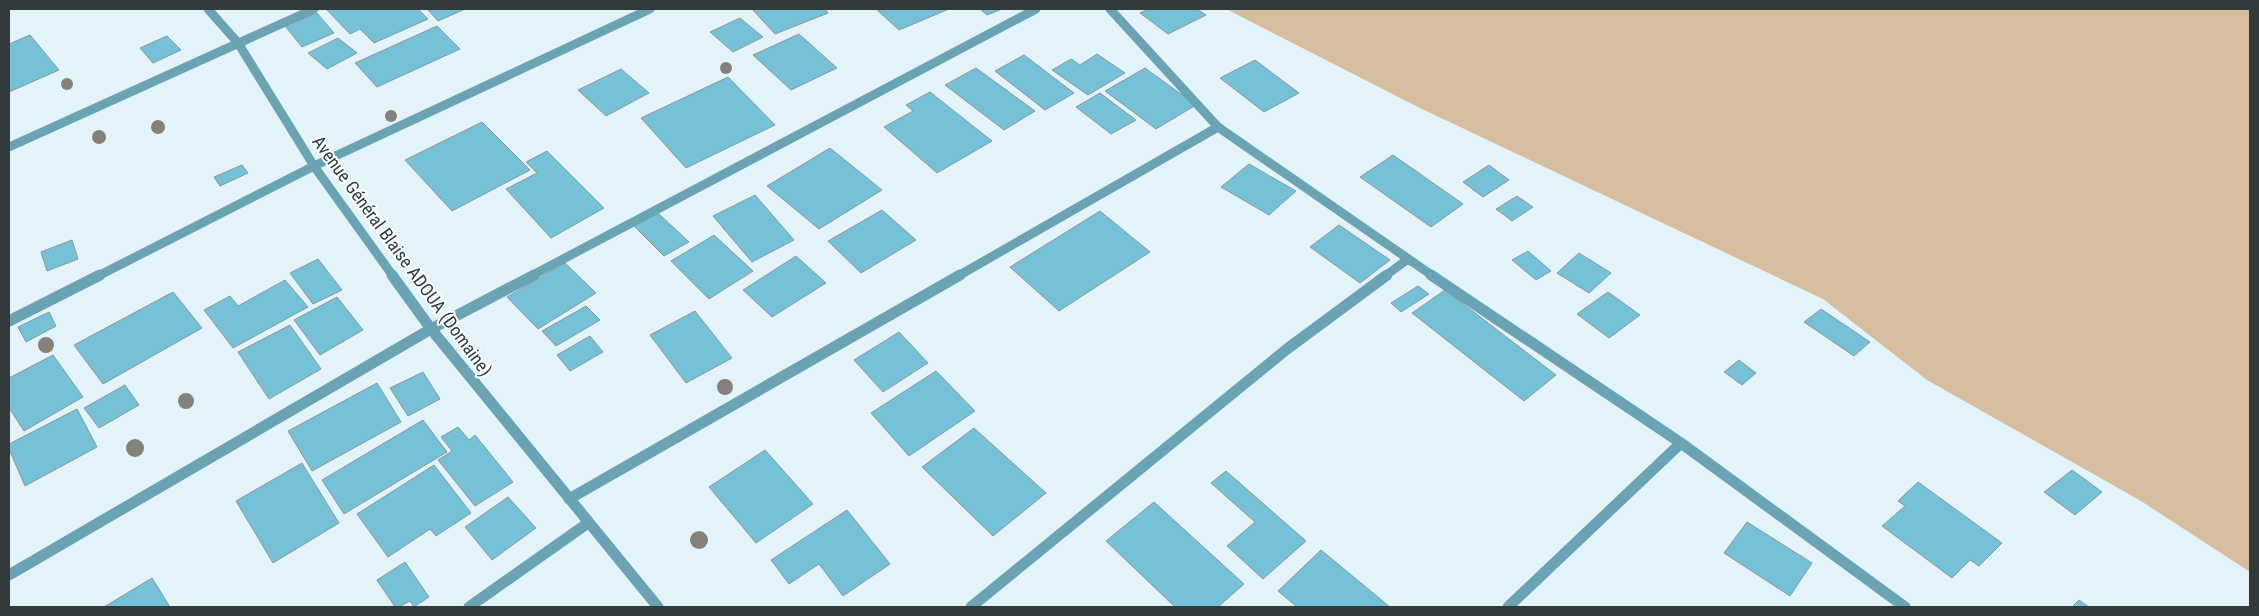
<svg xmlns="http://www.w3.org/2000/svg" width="2259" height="616" font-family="'Roboto Condensed',sans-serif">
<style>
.green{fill:#d6bd9e}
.building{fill:#75c2d8;stroke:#88989d}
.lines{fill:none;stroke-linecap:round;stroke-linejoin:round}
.minor-far1{stroke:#6aa3b3;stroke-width:9}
.minor{stroke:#6aa3b3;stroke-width:11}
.tree{fill:#848278}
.labels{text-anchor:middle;stroke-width:4;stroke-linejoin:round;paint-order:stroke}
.street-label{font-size:18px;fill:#333a3c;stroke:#fafeff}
</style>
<rect width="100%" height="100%" fill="#e2f3f9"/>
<path class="green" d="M1226 9H2250V572L2141 501 1927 380 1823 299 1418 107Z"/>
<path class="building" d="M331 9H418L428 19 374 43 360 29 350 34 327 10Z
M427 9H465L438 21Z
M752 9H825L828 13 775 34Z
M876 9H949L899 30Z
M980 9H1002L987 15Z
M1149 9H1197L1206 15 1168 34 1140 13Z
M317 13 334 33 302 47 285 26Z
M740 18 763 37 733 52 710 32Z
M437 26 460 49 377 87 355 63Z
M799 34 837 68 791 90 753 55Z
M30 35 59 70 9 92V44Z
M167 36 181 50 153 63 140 48Z
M338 38 357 53 327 69 308 53Z
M1097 54 1125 73 1088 95 1052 70 1071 59 1080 65Z
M1024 55 1074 93 1045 110 995 71Z
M1255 60 1299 93 1264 112 1220 78Z
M976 68 1035 111 1004 130 945 85Z
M1145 68 1196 105 1156 129 1105 91Z
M621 69 649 93 606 116 578 90Z
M728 77 775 125 686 168 641 118Z
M930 92 992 141 937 173 884 127 913 111 906 105Z
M1100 93 1136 120 1111 134 1076 107Z
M482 122 530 170 452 211 405 160Z
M830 148 882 190 819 229 767 186Z
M547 151 604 208 551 238 506 189 537 173 526 162Z
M1393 155 1463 204 1431 227 1360 177Z
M1249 164 1296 191 1269 215 1221 187Z
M242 165 248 173 220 186 214 177Z
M1489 165 1509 180 1483 197 1463 182Z
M755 195 794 240 752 262 713 216Z
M1517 196 1533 207 1512 221 1496 209Z
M882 210 916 240 861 273 828 241Z
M1100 211 1150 252 1059 311 1010 267Z
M657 212 689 242 664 256 634 226Z
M1339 225 1390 260 1360 283 1310 247Z
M714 235 753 271 709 299 671 261Z
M72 240 78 259 47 271 41 252Z
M1528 251 1551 271 1536 280 1512 260Z
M1579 253 1611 273 1589 293 1557 273Z
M796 256 826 283 772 317 743 290Z
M318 259 342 290 313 304 290 273Z
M565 263 596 293 538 329 507 297Z
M285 280 308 307 233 348 204 310 230 296 238 306Z
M1418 286 1429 294 1401 312 1391 303Z
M1445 290 1556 375 1524 401 1412 313Z
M173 292 202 328 103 384 74 345Z
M1608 292 1640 315 1609 338 1577 314Z
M337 297 363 330 320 355 294 320Z
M586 306 600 320 556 346 542 331Z
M1821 309 1870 342 1854 356 1804 322Z
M695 311 732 358 686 383 650 335Z
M49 312 56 326 26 342 18 327Z
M290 325 321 369 269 399 238 352Z
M899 332 928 363 883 392 854 360Z
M590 336 603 352 570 371 557 355Z
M53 355 83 397 24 431 9 408V378Z
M1739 360 1756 373 1742 385 1724 372Z
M936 371 975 411 909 456 871 413Z
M423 372 440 399 408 416 390 388Z
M377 383 401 422 312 471 288 431Z
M125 385 139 405 99 428 84 408Z
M77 409 97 447 25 486 9 449V444Z
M423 420 447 452 344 514 322 480Z
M458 427 469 440 475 435 513 482 475 506 438 460 452 451 441 437Z
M974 428 1046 493 993 536 922 467Z
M765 450 813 504 756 543 709 487Z
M302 463 339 523 273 563 236 501Z
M434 465 471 513 436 536 430 529 388 557 357 514Z
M2072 470 2102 492 2075 515 2044 492Z
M1226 471 1306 541 1263 579 1227 546 1255 522 1211 483Z
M1918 482 2002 543 1979 566 1970 560 1952 578 1882 526 1905 506 1898 501Z
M508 497 536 528 492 560 465 527Z
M1154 502 1244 584 1218 607H1175L1106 541Z
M847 510 890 564 843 596 819 564 789 584 771 560Z
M1747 522 1812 563 1790 596 1724 553Z
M1321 550 1390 607H1297L1278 591Z
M405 562 429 597 414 607 410 601 399 607H395L377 580Z
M152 578 170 607H104Z
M2079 600 2089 607H2072Z"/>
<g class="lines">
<path class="minor-far1" d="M208 9 238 43 314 166 393 276
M1110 9 1218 127 1433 276
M9 147 314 9
M98 276 314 166 650 9
M531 276 1036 9
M958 276 1218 127
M1385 276 1408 259"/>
<path class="minor" d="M392 275 431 329 658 607
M1431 275 1681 443 1905 607
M9 321 100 275
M569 499 960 275
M9 575 431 329 534 275
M469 607 588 523
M971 607 1287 349 1387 275
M1508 607 1681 443"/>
</g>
<g class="tree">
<circle cx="726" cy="68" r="6"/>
<circle cx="67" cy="84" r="6"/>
<circle cx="391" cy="116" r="6"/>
<circle cx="158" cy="127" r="7"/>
<circle cx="99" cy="137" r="7"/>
<circle cx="46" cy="345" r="8"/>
<circle cx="725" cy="387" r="8"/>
<circle cx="186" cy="401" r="8"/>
<circle cx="135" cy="448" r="9"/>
<circle cx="699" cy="540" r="9"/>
</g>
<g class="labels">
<g class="street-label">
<text transform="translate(402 256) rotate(54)" y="6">Avenue Général Blaise ADOUA (Domaine)</text>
</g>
</g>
<rect width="2259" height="616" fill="none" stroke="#333a3c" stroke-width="20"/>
</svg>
